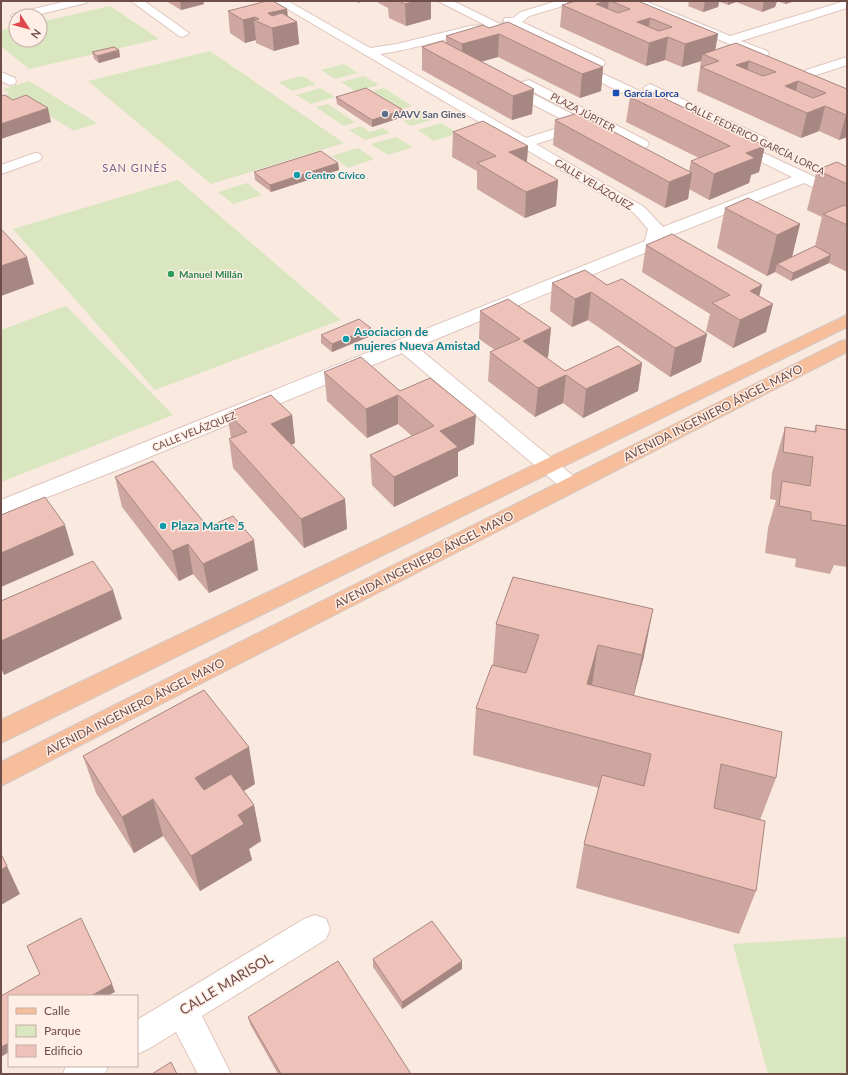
<svg xmlns="http://www.w3.org/2000/svg" width="848" height="1075" font-family="Lato,sans-serif">
<style>
.green{fill:#d9e6c0}
.lines{fill:none;stroke-linecap:round;stroke-linejoin:round}
.street-casing{stroke:#dfc6bf;stroke-width:2}
.primary-casing{stroke:#d4cac8;stroke-width:2}
.street{fill:#fff;fill-rule:evenodd}
.primary{fill:#f6be9b;fill-rule:evenodd}
.wall{fill:#cda69f}
.shaded-wall{fill:#a78782}
.building{fill:#eec1b9;stroke:#a78782;fill-rule:evenodd}
.transit-dot{fill:#1a4fb4;stroke:#feeee5;stroke-width:1.5}
.service-dot{fill:#5c6f8a;stroke:#feeee5;stroke-width:1.5}
.culture-dot{fill:#0f9aa8;stroke:#feeee5;stroke-width:1.5}
.leisure-dot{fill:#2e9e5b;stroke:#feeee5;stroke-width:1.5}
.labels{text-anchor:middle;stroke-width:3;stroke-linejoin:round;paint-order:stroke}
.far-transit-label{font-size:10px;font-weight:bold;fill:#164399;stroke:#feeee5;text-anchor:start}
.far-street-label{font-size:10px;fill:#6f4d49;stroke:#feeee5}
.far-service-label{font-size:10px;font-weight:bold;fill:#4e5e75;stroke:#feeee5;text-anchor:start}
.far-culture-label{font-size:10px;font-weight:bold;fill:#0d838f;stroke:#feeee5;text-anchor:start}
.far-leisure-label{font-size:10px;font-weight:bold;fill:#27864d;stroke:#feeee5;text-anchor:start}
.far-neighbourhood-label{font-size:11px;letter-spacing:1px;fill:#786592;stroke:#feeee5}
.culture-label{font-size:12px;font-weight:bold;fill:#0d838f;stroke:#feeee5;text-anchor:start}
.street-label{font-size:12px;fill:#6f4d49;stroke:#feeee5}
.near-street-label{font-size:14px;fill:#6f4d49;stroke:#feeee5}
</style>
<rect width="100%" height="100%" fill="#fae9df"/>
<path class="green" d="M110 6 159 39 29 69 1 46V30L16 27V40H40V22Z
M210 51 344 143 211 184 88 81Z
M344 64 358 73 335 79 321 70Z
M302 76 316 84 292 91 278 82Z
M364 76 379 85 355 91 341 82Z
M29 81 97 123 74 131 22 99 1 106V97L10 94 3 89Z
M320 88 335 97 311 104 296 95Z
M384 88 412 106 401 109 373 91Z
M328 104 355 122 344 126 316 107Z
M418 109 435 119 411 126 403 121 415 118 407 112Z
M441 123 458 133 434 141 418 130Z
M361 126 370 132 383 128 390 133 365 140 349 130Z
M396 137 413 147 388 155 371 144Z
M358 148 374 159 348 168 332 156Z
M178 180 341 320 155 390 13 229Z
M247 183 262 195 233 204 218 192Z
M66 306 173 415 1 482V330Z
M847 937V1074H768L733 944Z"/>
<g class="lines">
<defs>
<path id="street" d="M67 1H88L86 3 32 16H16V19L11 16 13 14Z
M131 1H144L189 33 183 37 179 36Z
M274 1H288L370 48 397 44 470 26 485 25 438 1H453L500 24 505 22 503 20 505 18H513L521 12 557 1H575L573 3 529 16 522 22 603 60 605 63 603 66H595L514 27 510 28 528 39 526 42C514 45 504 31 489 32 452 35 417 49 380 54L526 138 571 124 509 92 507 89 509 86 529 80 647 141 649 144C640 158 615 153 606 141L608 138 613 137 630 143 528 89 525 90 586 121 589 125 587 128 536 144 644 207 663 227 792 177 731 147 729 144 731 141 736 140 847 192V203L804 183 662 239 659 247 417 347 578 480 581 485 578 490 571 492 564 490 402 353 125 467 1 515V500L645 241 648 229 634 213Z
M629 1H645L730 36 845 1H847V8L741 41 767 51 769 54 763 58 631 3Z
M847 57V65L810 77 804 73 806 70Z
M576 61 669 105 671 108 669 111H659L572 68 570 65Z
M1 72 15 78 16 81 15 84 10 85 1 81Z
M650 84 766 138 768 141 766 144H756L645 91 643 88Z
M35 153 40 154 42 157 40 160 1 174V165Z
M315 915 326 919 330 929 326 939 202 1016 231 1074H198L176 1032 148 1049 137 1054V1020L304 919Z
M66 1066H108L105 1074H63Z"/>
<path id="primary" d="M847 315V327L1 743V720Z
M847 340V352L1 786V762L841 341Z"/>
</defs>
<use href="#street" class="street-casing"/>
<use href="#primary" class="primary-casing"/>
<use href="#street" class="street"/>
<use href="#primary" class="primary"/>
</g>
<path class="wall" d="M166 1H203L204 4 181 10Z
M375 1H431V19L406 26 389 18 388 8Z
M568 1H638L718 34 715 50 847 89V137L839 140 819 131 801 138 697 91 701 61 682 67 665 60 646 66 560 27 562 5 567 3Z
M684 1H795L785 4 777 1 775 7 762 12 736 2 728 5 720 2H719L718 7 703 12 688 6 689 3Z
M287 9 288 16 297 22 299 44 274 51 256 43V40L245 43 230 33 228 11Z
M489 28 603 67 601 91 580 98 498 57 481 62 532 114 512 120 422 70V47L446 43V36Z
M119 50 120 57 99 63 94 59 92 52Z
M336 97 403 110V117L372 127 337 104Z
M630 97 765 146 759 172 751 175 749 183 709 200 689 189 688 199 665 208 553 145 555 120 689 171 691 161 699 158 626 122Z
M453 132 528 146 527 162 558 180 556 206 525 218 477 189V171L452 157Z
M338 163 339 170 271 192 255 180 254 172Z
M847 167V272L829 263 791 281 775 272 767 276 717 248 725 208 800 224 792 257 815 246 822 217 807 210 817 170Z
M646 245 762 285 759 296 766 332 733 348 706 331 710 314 642 272Z
M552 283 607 285 707 334 701 362 670 377 588 320 572 327 550 311Z
M480 311 551 328 548 357 546 358 565 371 642 363 638 391 583 418 563 403 535 417 488 381 490 352 495 350 479 339Z
M321 335 371 336 332 352 321 343Z
M324 372 400 391 474 444 458 452V476L394 507 372 485 370 455 412 436 398 424 367 438 327 401Z
M227 413 292 415 295 443 291 445 345 499 347 529 304 548 233 468 229 439 231 438Z
M816 425 847 430V567L834 565 830 574 795 567 796 559 765 553 768 528 776 500 770 499 772 473 785 427 814 432Z
M115 477 208 527 258 570 209 593 193 574 179 581 122 507Z
M513 577 644 656 634 695 776 778 760 820 756 891 739 934 576 888 584 844 599 788 473 755 476 708 493 665 496 624Z
M83 756 255 784 244 791 254 805 261 841 249 849 252 860 200 891 163 836 134 853 96 793Z
M373 959 462 969 402 1009 373 967Z
M248 1017 411 1074H278L250 1024Z"/>
<path class="shaded-wall" d="M180 1H203L204 4 181 10Z
M358 1H364L358 3Z
M416 1H431V19L406 26 405 4Z
M606 1H609L606 22 596 4Z
M705 1H720L719 2 718 7 703 12Z
M728 1H736V2L728 5Z
M764 1H777L775 7 762 12Z
M786 1H795L785 4Z
M287 9 288 24 297 22 299 44 274 51 272 28 268 13Z
M255 17V21L254 20 256 40 245 43 243 20Z
M650 18 647 40 637 22Z
M499 34 498 57 462 67V44Z
M718 34 714 57 703 54 701 61 682 67 685 44Z
M668 37 665 60 646 66 649 43Z
M119 50 120 57 99 63 97 56Z
M749 61 745 84 736 65Z
M603 67 601 91 580 98 582 74Z
M798 81 793 106 785 86Z
M534 89 532 114 512 120 513 96Z
M825 106 819 131 801 138 807 113Z
M48 108 51 122 1 139V124Z
M403 110V117L372 127V120Z
M846 115H847V137L839 140Z
M528 146 526 171 509 152Z
M765 146 759 172 751 175 749 183 709 200 714 174 746 153Z
M338 163 339 170 271 192 270 185Z
M692 173 688 199 665 208 669 182Z
M558 180 556 206 525 218 526 192Z
M800 224 790 265 777 264 775 272 767 276 777 235Z
M831 255 829 263 791 281 793 273Z
M27 257 34 284 1 296V266Z
M762 285 755 312 773 304 766 332 733 348 740 320 750 291Z
M591 292 588 320 572 327 575 299Z
M371 328V336L332 352V344Z
M551 328 548 357 521 369 523 341Z
M707 334 701 362 670 377 675 348Z
M642 363 638 391 583 418 586 389Z
M566 375 563 403 535 417 538 388Z
M398 395V424L367 438 366 409Z
M292 415 295 443 274 453 271 424Z
M476 415 474 444 458 452V476L394 507V477L440 431Z
M345 499 347 529 304 548 301 519Z
M65 525 74 555 1 587V553Z
M254 540 258 570 209 593 203 564Z
M188 544 193 574 179 581 172 551Z
M113 590 122 619 4 675 1 668V641Z
M653 609 644 656 632 702 642 655Z
M598 645 591 692 587 684Z
M249 747 255 784 204 815 195 778Z
M153 799 163 836 134 853 122 817Z
M254 805 261 841 249 849 252 860 200 891 191 856 238 815Z
M7 866 20 894 1 905V870Z
M462 961V969L402 1009V1002Z
M112 984 115 992 107 996H91Z
M9 1043V1052L1 1057V1047Z"/>
<path class="building" d="M267 1H273L287 9 268 13 272 16 282 13 297 22 272 28 254 20 259 19 255 17 243 20 228 11Z
M399 1H416L405 4Z
M576 1H606L596 4 618 13 630 9 611 1H638L718 34 685 44 668 37 649 43 562 5ZM650 18 672 27 659 31 637 22Z
M508 22 603 67 582 74 499 34 462 44 446 36 483 25 489 28Z
M442 41 534 89 513 96 422 47Z
M736 43 847 89V115H846L825 106 807 113 701 67 719 61 703 54ZM749 61 776 72 763 76 736 65ZM798 81 826 93 813 98 785 86Z
M114 47 119 50 97 56 92 52Z
M366 88 403 110 372 120 336 97Z
M649 91 765 146 746 153 755 158 714 174 691 161 730 146 630 97Z
M5 95 13 100 26 95 48 108 1 124V96Z
M578 113 692 173 669 182 555 120Z
M483 121 528 146 509 152 558 180 526 192 477 163 496 156 453 132Z
M321 151 338 163 270 185 254 172Z
M837 162 847 167V184L817 170Z
M748 198 800 224 777 235 725 208Z
M844 205 847 207V225L823 214Z
M1 229 27 257 1 266Z
M672 234 762 285 750 291 773 304 740 320 712 303 730 295 646 245Z
M815 246 831 255 793 273 777 264Z
M585 270 607 285 622 279 707 334 675 348 591 292 575 299 552 283Z
M508 299 551 328 523 341 565 371 618 346 642 363 586 389 566 375 538 388 490 352 520 339 480 311Z
M359 319 371 328 332 344 321 335Z
M361 357 400 391 430 378 476 415 440 431 458 447 394 477 370 455 434 426 398 395 366 409 324 372Z
M271 395 292 415 271 424 345 499 301 519 229 439 247 432 227 413Z
M816 425 847 430V526L811 520V512L779 506 782 481 810 486 813 457 783 452 785 427 816 432Z
M153 461 208 527 233 516 254 540 203 564 188 544 172 551 115 477Z
M45 497 65 525 1 553V515Z
M93 561 113 590 1 641V601Z
M513 577 653 609 642 655 598 645 587 684 782 732 776 778 721 764 714 808 765 821 756 891 584 844 602 775 644 786 651 754 476 708 492 665 526 673 539 635 496 624Z
M204 690 249 747 195 778 204 790 231 774 254 805 238 815 244 824 191 856 153 799 122 817 83 756Z
M1 854 7 866 1 870Z
M81 918 112 984 91 996H9V1043L1 1047V996L40 974 27 946Z
M432 921 462 961 402 1002 373 959Z
M338 961 411 1074H281L248 1017Z
M171 1062 177 1074H152Z"/>
<rect class="transit-dot" x="612" y="89" width="8" height="8" rx="2"/>
<circle class="service-dot" cx="385" cy="114" r="4"/>
<g class="culture-dot">
<circle cx="297" cy="175" r="4"/>
<circle cx="346" cy="339" r="4"/>
<circle cx="163" cy="526" r="4"/>
</g>
<circle class="leisure-dot" cx="171" cy="274" r="4"/>
<g class="labels">
<g class="far-transit-label">
<text x="624" y="97">García Lorca</text>
</g>
<g class="far-street-label">
<text transform="translate(583 112) rotate(28)" y="4">PLAZA JÚPITER</text>
<text transform="translate(755 138) rotate(26)" y="4">CALLE FEDERICO GARCÍA LORCA</text>
<text transform="translate(594 184) rotate(31)" y="4">CALLE VELÁZQUEZ</text>
<text transform="translate(194 431) rotate(-22)" y="4">CALLE VELÁZQUEZ</text>
</g>
<g class="far-service-label">
<text x="393" y="118">AAVV San Gines</text>
</g>
<g class="far-culture-label">
<text x="305" y="179">Centro Cívico</text>
</g>
<g class="far-leisure-label">
<text x="179" y="278">Manuel Millán</text>
</g>
<g class="far-neighbourhood-label">
<text x="135" y="172">SAN GINÉS</text>
</g>
<g class="culture-label">
<text x="354" y="336">Asociacion de<tspan x="354" dy="14">mujeres Nueva Amistad</tspan></text>
<text x="171" y="530">Plaza Marte 5</text>
</g>
<g class="street-label">
<text transform="translate(713 413) rotate(-27)" y="4">AVENIDA INGENIERO ÁNGEL MAYO</text>
<text transform="translate(424 560) rotate(-27)" y="4">AVENIDA INGENIERO ÁNGEL MAYO</text>
<text transform="translate(135 707) rotate(-27)" y="4">AVENIDA INGENIERO ÁNGEL MAYO</text>
</g>
<g class="near-street-label">
<text transform="translate(226 984) rotate(-31)" y="5">CALLE MARISOL</text>
</g>
</g>
<rect width="848" height="1075" fill="none" stroke="#6f4d49" stroke-width="4"/>
<rect x="8" y="995" width="130" height="72" fill="#feeee5" stroke="#c5aea7"/>
<rect x="16" y="1008" width="20" height="6" fill="#f6be9b" stroke="#c5aea7"/>
<text x="44" y="1015" font-size="12" fill="#6f4d49">Calle</text>
<rect x="16" y="1025" width="20" height="12" fill="#d9e6c0" stroke="#c5aea7"/>
<text x="44" y="1035" font-size="12" fill="#6f4d49">Parque</text>
<rect x="16" y="1045" width="20" height="12" fill="#eec1b9" stroke="#c5aea7"/>
<text x="44" y="1055" font-size="12" fill="#6f4d49">Edificio</text>
<g transform="translate(28 28) rotate(126)"><circle r="19" fill="#feeee5" stroke="#c5aea7"/>
<path d="M0-3L7 15L0 10L-7 15Z" fill="#de4a4e"/>
<text y="-6" font-size="11" font-weight="bold" text-anchor="middle" fill="#6f4d49">N</text>
</g>
</svg>
